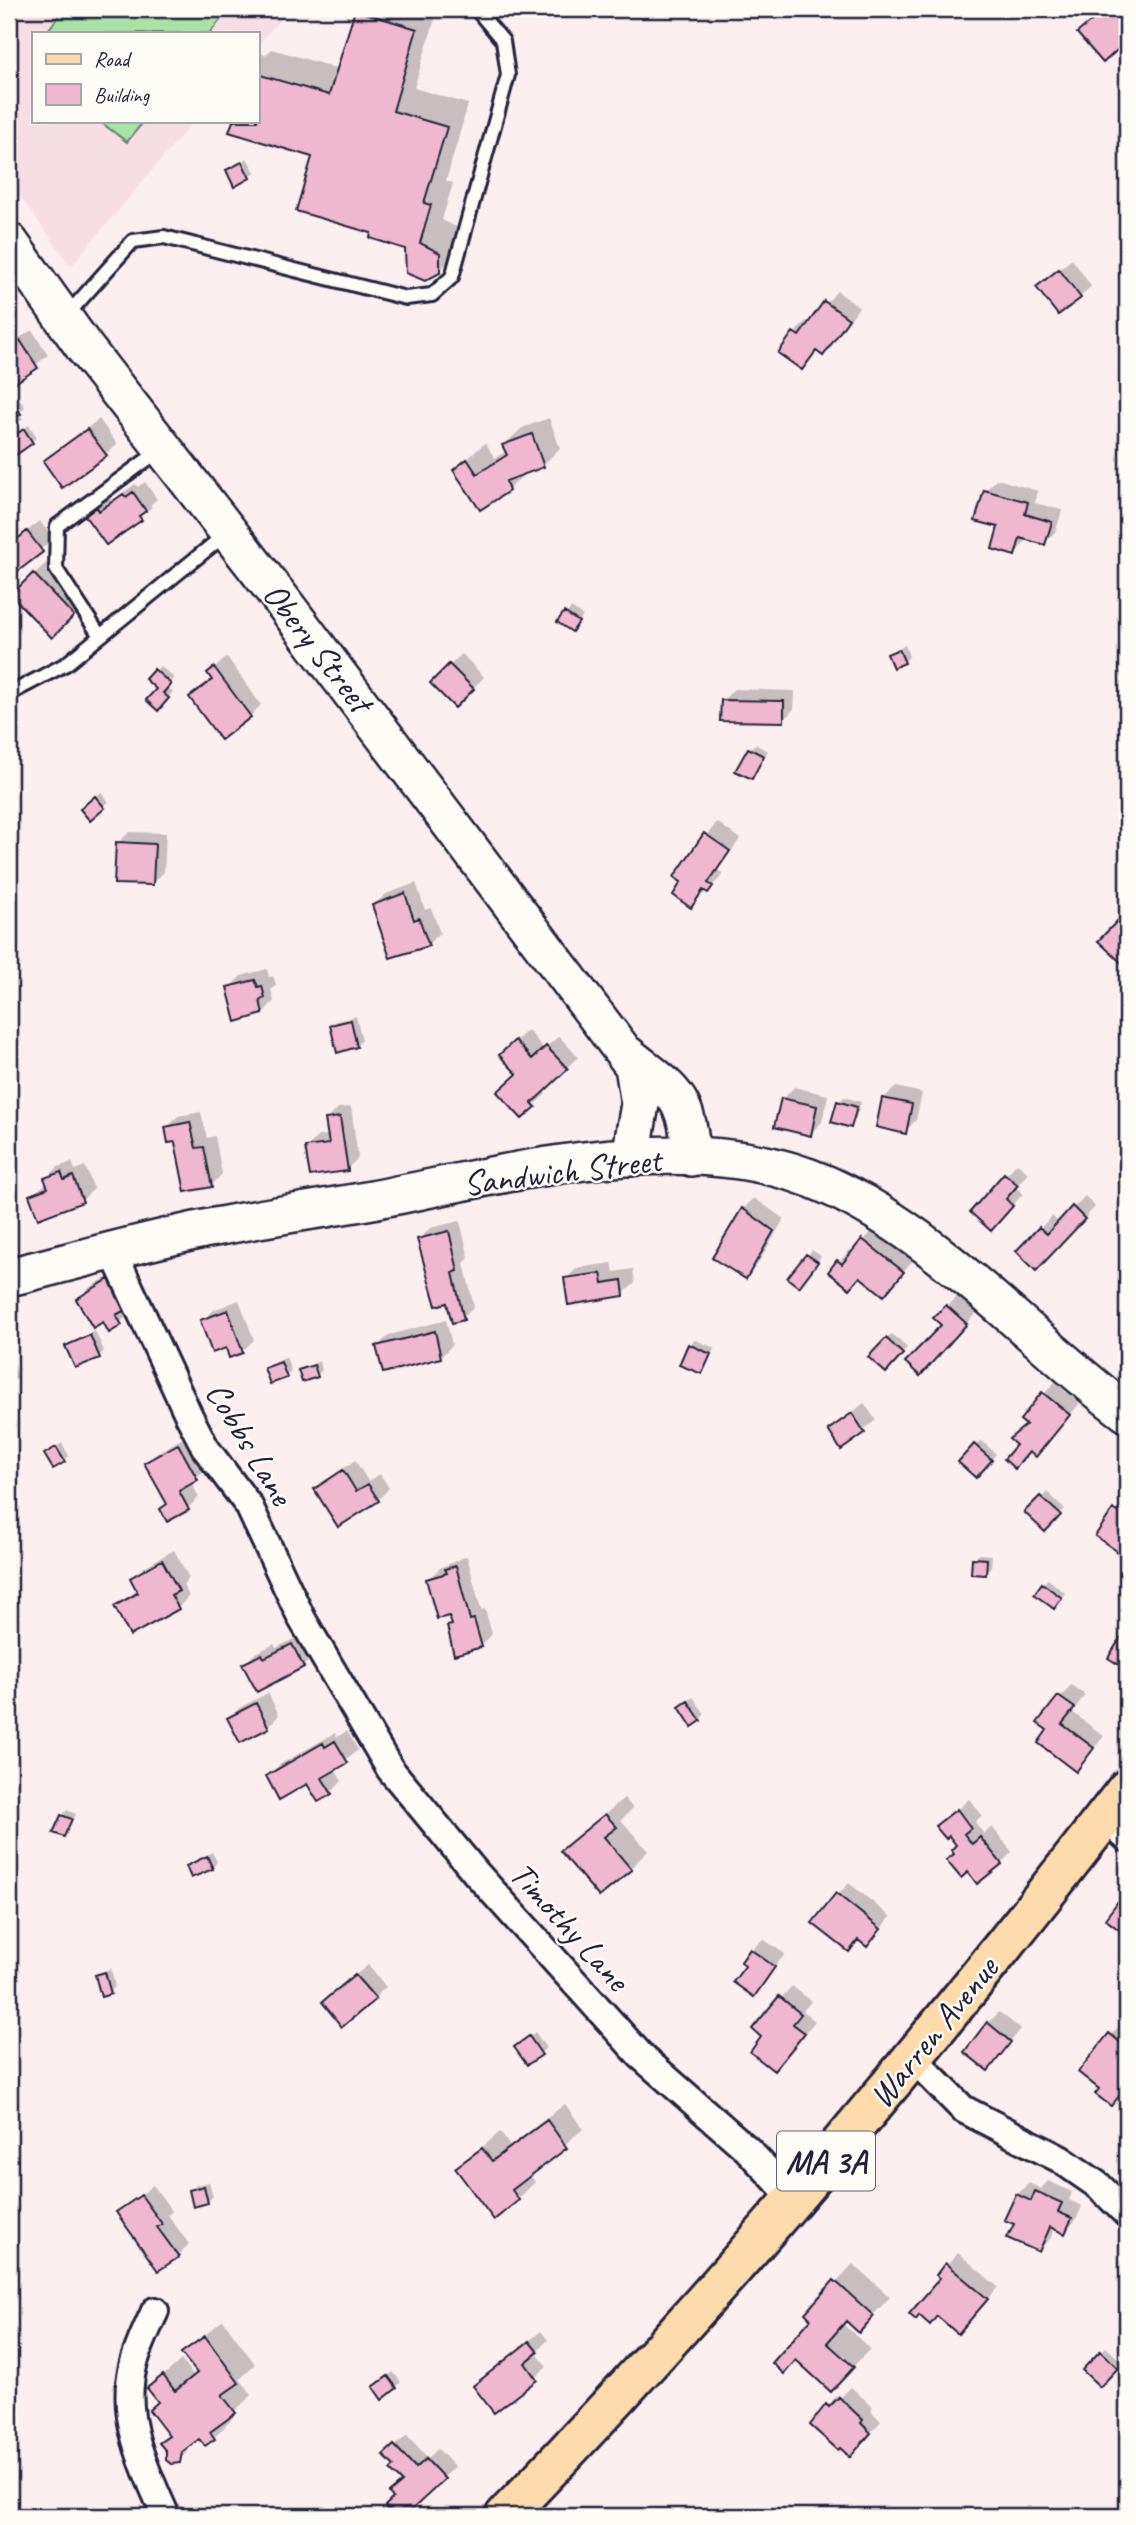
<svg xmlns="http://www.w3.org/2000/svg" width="1136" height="2525" font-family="Caveat,sans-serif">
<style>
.built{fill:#f7dee5}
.green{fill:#a8e2a7;stroke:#658271;stroke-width:2}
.shadow{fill:#0003}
.building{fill:#f0b8ce;stroke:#22223b;stroke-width:2}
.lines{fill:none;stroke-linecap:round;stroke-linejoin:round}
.lane-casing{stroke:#22223b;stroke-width:18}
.street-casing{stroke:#22223b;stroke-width:32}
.secondary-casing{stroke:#22223b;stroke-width:42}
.primary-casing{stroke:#22223b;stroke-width:44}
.lane{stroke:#fdfcf7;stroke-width:12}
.street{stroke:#fdfcf7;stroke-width:26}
.secondary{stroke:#fdfcf7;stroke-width:37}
.primary{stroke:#fedbac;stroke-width:38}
.labels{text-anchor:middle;stroke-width:5;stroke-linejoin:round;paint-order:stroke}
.shield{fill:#fdfcf7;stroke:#646373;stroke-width:2}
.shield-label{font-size:33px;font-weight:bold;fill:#22223b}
.street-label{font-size:35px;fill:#22223b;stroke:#fdfcf7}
</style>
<rect width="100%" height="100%" fill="#faeeef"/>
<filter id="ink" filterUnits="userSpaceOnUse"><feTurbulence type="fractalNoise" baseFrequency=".0143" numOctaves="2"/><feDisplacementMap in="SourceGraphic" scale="14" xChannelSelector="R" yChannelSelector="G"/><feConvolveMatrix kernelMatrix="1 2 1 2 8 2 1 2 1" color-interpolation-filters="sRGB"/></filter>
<g filter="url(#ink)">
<path class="built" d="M9 9H289L257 46V33H33V121H194L71 266 9 181Z"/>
<path class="green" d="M64 9H229L210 33H46Z
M99 121H144L127 142Z"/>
<path class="shadow" d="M359 9H438L414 88 468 104 446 181 453 183 442 220 462 230V248L439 271 407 247 373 232 314 156 232 131 235 121H257L259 53 265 55 272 49 339 69Z
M247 158 255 172 249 177 228 171Z
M1072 259 1091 286 1080 297 1038 287Z
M837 291 859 307 834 342 822 354 818 351 802 368 780 353 795 333 806 321 809 324Z
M32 330 48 355 9 385V345Z
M17 396 25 407 19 413 23 419 10 429 9 402Z
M549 418 560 448 543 465 527 471 508 490 455 470 485 443 495 458 507 451 504 445 522 428Z
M99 419 117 444 106 455 45 461Z
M29 425 37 437 13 454 9 440Z
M997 479 1038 491 1035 503 1062 510 1056 531 1045 543 1028 538 1015 554 985 491Z
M145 482 157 499 150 505 152 507 107 542 88 516 109 497 112 501 135 484 138 487Z
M40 521 53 539 9 576V545Z
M46 563 84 604 52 635 13 595Z
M571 608 583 616 577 625 560 622Z
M905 645 909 657 904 662 889 654Z
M462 654 484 677 455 706 432 683Z
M227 657 261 705 250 716 192 697 213 678 209 673Z
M160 666 174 678 166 687 173 692 163 703 158 689 148 679Z
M734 689 795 691 794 709 783 720 722 701Z
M755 744 768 751 752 777 749 749Z
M101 792 109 802 90 818 88 804Z
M717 822 740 839 718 870 723 874 719 879 691 906 684 882 676 876Z
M129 832 166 833 164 872 152 884 118 843Z
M416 883 425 910 431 908 440 933 428 944 374 905 386 894Z
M267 969 269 977 273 976 276 985 271 990 274 1001 263 1013 229 988 241 976Z
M356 1016 362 1040 356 1046 332 1026 337 1021Z
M528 1030 544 1049 559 1036 578 1057 542 1091 546 1094 522 1116 513 1043Z
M794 1087 828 1095 822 1122 810 1134 783 1099Z
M896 1087 922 1093 916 1120 905 1132 884 1098Z
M844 1097 861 1102 855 1120 850 1126 839 1102Z
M351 1107 358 1158 347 1169 307 1148 318 1136 329 1135 327 1120 338 1108Z
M201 1112 207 1138 215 1136 222 1174 211 1186 167 1128 178 1116Z
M72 1162 75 1170 85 1166 94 1189 82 1200 31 1196 48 1182 46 1179 58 1167Z
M1017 1163 1028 1173 1016 1187 1023 1194 1002 1217 972 1212Z
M1085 1196 1095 1207 1048 1257 1018 1251 1052 1216 1059 1223Z
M754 1198 784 1219 757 1265 746 1276 743 1209Z
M460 1221 469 1258 464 1263 474 1307 463 1318 448 1301 419 1240 430 1228Z
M875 1228 914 1259 884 1294 861 1276 831 1271 850 1250 853 1253Z
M812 1250 821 1256 804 1280 790 1278Z
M612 1263 614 1272 633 1269 635 1283 623 1294 566 1279 577 1268Z
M121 1269 132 1312 110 1330 104 1320 78 1299 89 1288Z
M959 1295 977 1312 931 1362 943 1325 936 1318Z
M239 1300 254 1340 242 1351 227 1346 202 1321 214 1310Z
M446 1320 452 1345 441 1357 378 1346 389 1335Z
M95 1331 104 1351 99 1356 67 1346Z
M892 1334 907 1348 886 1371 870 1357Z
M695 1340 715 1348 702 1372 689 1345Z
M9 1346 18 1377 9 1386Z
M286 1357 291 1371 286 1376 266 1368Z
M319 1361 322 1370 317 1375 300 1371Z
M1055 1382 1080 1403 1047 1443 1030 1450 1018 1444 1044 1394Z
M864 1403 876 1420 841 1447 830 1430Z
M190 1434 208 1467 191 1482 199 1497 188 1508 162 1509 168 1503 146 1464 158 1452Z
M981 1440 996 1454 976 1476 961 1462Z
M62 1443 69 1456 64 1461 46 1454Z
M355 1460 368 1481 380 1474 389 1488 378 1500 317 1489Z
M1047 1492 1065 1509 1045 1529 1027 1512Z
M1127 1497V1556L1098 1536Z
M174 1550 189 1578 183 1585 189 1596 178 1608 116 1607 138 1589 132 1578 144 1567Z
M979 1554 992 1555 991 1567 986 1573 973 1559Z
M467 1556 481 1610 485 1609 492 1634 481 1646 449 1627 453 1622 428 1579 440 1568Z
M1048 1579 1065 1593 1059 1601 1043 1584Z
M304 1634 314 1655 303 1666 245 1664 256 1653 274 1644 276 1648Z
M1071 1685 1085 1695 1072 1712 1104 1736 1076 1770 1050 1730 1040 1723Z
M268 1693 279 1715 268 1727 229 1718 241 1707Z
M693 1697 705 1714 700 1719 681 1707Z
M347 1731 358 1750 334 1768 342 1781 331 1793 308 1782 268 1777 279 1765 335 1733 337 1737Z
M624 1798 633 1808 621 1820 648 1851 630 1869 563 1851Z
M969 1799 982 1815 975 1822 984 1834 992 1827 1012 1852 1001 1863 956 1854 958 1845 938 1827Z
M67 1810 76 1814 64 1835 62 1816Z
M212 1852 217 1862 212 1868 188 1866Z
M849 1883 891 1917 866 1945 838 1895Z
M763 1939 785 1954 753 1994 748 1965 751 1950Z
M368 1965 386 1987 374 1998 336 1991Z
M111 1968 115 1987 110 1992 97 1976Z
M792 1986 811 2001 803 2011 815 2021 785 2058 754 2029Z
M999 2012 1021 2029 988 2069V2023Z
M1122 2023 1127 2028V2086L1111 2104 1101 2089 1111 2035Z
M535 2032 546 2048 527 2063 522 2042Z
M565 2104 583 2129 530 2174 535 2182 518 2199 457 2169 500 2132 510 2146Z
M1048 2181 1072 2192 1069 2200 1082 2206 1076 2220 1064 2232 1055 2227 1050 2239 1038 2250 1016 2223 1006 2219 1017 2195 1029 2183 1041 2189Z
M209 2182 213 2196 207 2202 191 2191 196 2185Z
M153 2185 172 2211 168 2215 189 2244 178 2255 119 2213Z
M958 2253 998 2287 969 2320 938 2275Z
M853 2264 890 2297 859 2330 847 2320 843 2324 870 2349 831 2389 814 2319 836 2282Z
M223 2320 255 2364 240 2379 252 2395 228 2417 231 2420 214 2438 200 2437 179 2461 162 2443 170 2434 160 2401 150 2388 181 2360 193 2375 197 2371 183 2353Z
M541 2331 548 2340 536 2352 547 2367 494 2411 475 2386Z
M1106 2347 1122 2362 1100 2385 1085 2370Z
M393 2372 401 2382 396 2387H375Z
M851 2387 873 2407 871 2411 881 2421 861 2443 813 2425 838 2394 841 2397Z
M407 2435 428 2458 438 2449 455 2467 402 2516H397L387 2506 404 2481 386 2455Z"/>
<path class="building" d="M1105 9H1127V41L1103 63 1077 33Z
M355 10 417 29 393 111 447 127 424 203 431 205 420 243 440 253V273L425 281 406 273 405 249 370 238 371 233 296 211 312 157 229 132 233 121H257V74L329 95Z
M242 162 250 178 234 187 226 170Z
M1059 269 1081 298 1058 315 1036 287Z
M824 301 849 319 823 356 816 351 802 370 778 353 793 332 799 336Z
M20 340 38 368 9 387V347Z
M12 400 21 414 14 418 19 425 10 431 9 402Z
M24 429 33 443 13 457 9 451V439Z
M87 429 107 456 62 488 43 461Z
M532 434 544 467 506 481 509 491 480 510 453 470 467 459 477 474 507 455 502 445Z
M984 490 1028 502 1025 514 1052 522 1045 545 1020 538 1015 556 992 549 998 527 975 521Z
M133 492 146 511 139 516 142 520 106 545 85 516 97 507 99 511 123 494 126 497Z
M27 531 43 552 9 578V546Z
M33 573 74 616 52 638 11 595Z
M564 612 579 622 572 632 557 622Z
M899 649 905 663 893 668 887 654Z
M449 664 474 689 455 708 430 683Z
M214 667 251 717 221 740 189 697 212 680 207 673Z
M154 669 171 684 163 693 169 698 158 711 146 700 156 689 145 679Z
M721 700 784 701V722L720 721Z
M748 748 764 756 752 779 735 771Z
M95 796 105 808 90 821 80 809Z
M704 833 730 851 708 883 713 886 708 893 703 890 691 908 673 895 681 882 674 877Z
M116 842 155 844 153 885 114 884Z
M405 893 414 920 419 918 429 946 390 958 372 905Z
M1124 914 1127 917V968L1098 941Z
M255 980 258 987 262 986 265 998 260 1000 263 1014 236 1022 227 987Z
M351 1020 357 1047 337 1053 330 1025Z
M515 1040 532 1059 546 1046 568 1069 532 1103 536 1107 522 1119 497 1092 517 1074 499 1055Z
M781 1098 817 1106 811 1136 774 1127Z
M882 1098 912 1104 906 1134 876 1127Z
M837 1101 857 1107 851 1128 831 1122Z
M340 1117 348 1171 310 1176 305 1147 329 1144 325 1119Z
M190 1122 196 1148 204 1147 212 1187 185 1192 175 1142 168 1143 165 1127Z
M61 1172 64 1180 73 1176 83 1202 38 1219 29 1195 48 1188 44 1178Z
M1004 1173 1018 1185 1006 1199 1013 1206 991 1231 970 1212Z
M1072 1206 1085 1219 1036 1271 1016 1251 1039 1227 1047 1234Z
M742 1208 774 1231 746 1279 712 1258Z
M449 1231 458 1271 453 1273 464 1320 452 1323 447 1303 436 1306 417 1239Z
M862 1239 904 1272 884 1296 860 1277 850 1289 828 1272 837 1260 842 1264Z
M806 1254 818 1262 799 1287 787 1278Z
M601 1273 603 1283 622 1280 624 1296 568 1305 564 1278Z
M109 1279 127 1309 116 1315 122 1325 109 1333 103 1322 93 1328 76 1299Z
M946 1305 967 1324 920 1376 905 1362 941 1325 933 1318Z
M228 1310 243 1353 229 1358 226 1348 212 1353 200 1320Z
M435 1331 441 1358 383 1373 376 1346Z
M90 1335 100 1358 75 1368 65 1346Z
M886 1338 903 1354 886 1373 868 1357Z
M688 1344 711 1354 702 1374 679 1365Z
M281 1362 287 1378 270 1384 264 1368Z
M314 1365 318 1377 302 1382 298 1370Z
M1042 1392 1070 1415 1036 1457 1029 1452 1015 1469 1004 1459 1016 1445 1009 1439 1026 1425 1020 1420Z
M852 1413 865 1433 841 1450 828 1430Z
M178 1444 198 1480 179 1491 189 1510 167 1522 160 1509 167 1504 144 1463Z
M974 1444 992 1460 976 1478 958 1462Z
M56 1447 65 1462 53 1469 44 1454Z
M343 1470 356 1491 368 1484 379 1501 338 1527 314 1489Z
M1040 1496 1061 1515 1045 1532 1024 1512Z
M1127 1499V1558L1095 1536 1113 1509 1118 1512Z
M972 1558 987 1559 986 1575 971 1574Z
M162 1560 179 1591 171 1595 179 1609 130 1636 114 1606 138 1593 130 1578Z
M456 1566 470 1620 474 1619 482 1647 454 1655 447 1626 452 1625 449 1616 437 1619 426 1579 447 1573 445 1569Z
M1042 1583 1062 1598 1054 1609 1034 1594Z
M1126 1629 1127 1630V1670L1108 1658Z
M292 1644 304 1667 257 1692 242 1664 262 1654 264 1658Z
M1058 1696 1075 1708 1062 1724 1094 1748 1076 1772 1038 1743 1047 1730 1037 1723Z
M688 1701 701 1721 692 1727 679 1707Z
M256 1703 269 1728 240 1743 227 1718Z
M335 1741 348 1763 322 1778 332 1794 318 1802 307 1784 279 1800 266 1776 323 1743 325 1747Z
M957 1809 971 1828 964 1834 972 1844 980 1837 1002 1864 977 1884 968 1872 961 1878 946 1860 954 1854 951 1850 956 1845 949 1836 946 1839 935 1826Z
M605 1814 617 1827 604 1837 632 1870 599 1897 560 1851Z
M61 1815 72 1819 64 1837 53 1833Z
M207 1856 213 1869 191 1878 186 1866Z
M836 1893 881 1929 867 1947 858 1940 849 1952 812 1923Z
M1122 1896 1127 1899V1936L1105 1919Z
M750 1949 775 1967 754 1997 733 1982 745 1966 741 1962Z
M105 1972 111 1994 101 1997 95 1975Z
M355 1975 376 1999 342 2027 322 2002Z
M779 1996 801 2014 793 2024 805 2033 774 2071 750 2052 761 2037 752 2029Z
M987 2022 1011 2042 988 2071 964 2052Z
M1109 2033 1127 2048V2086L1111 2106 1095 2094 1099 2089 1078 2072Z
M529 2036 542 2055 527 2065 514 2047Z
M547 2120 567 2148 512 2190 519 2200 494 2220 455 2168 482 2148 492 2161Z
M204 2186 208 2203 193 2207 189 2190Z
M1035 2191 1062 2203 1058 2212 1072 2218 1065 2234 1050 2227 1039 2252 1007 2238 1014 2224 1004 2220 1016 2194 1031 2201Z
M141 2195 162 2224 157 2227 179 2257 158 2271 116 2212Z
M945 2263 988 2299 958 2334 937 2316 930 2325 919 2315 916 2320 909 2314 940 2278 936 2275Z
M834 2280 874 2316 859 2333 846 2321 827 2343 854 2367 831 2392 796 2360 784 2374 772 2363 811 2319 805 2313Z
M205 2336 239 2383 222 2395 236 2413 210 2432 215 2439 205 2446 199 2439 182 2452 180 2463 171 2464 166 2460V2451L159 2443 169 2436 149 2410 158 2402 147 2388 163 2375 175 2391 197 2373 181 2353Z
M529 2341 538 2352 525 2363 537 2380 494 2413 473 2386Z
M1100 2351 1118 2368 1100 2387 1082 2370Z
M388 2376 397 2388 382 2400 373 2387Z
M839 2397 863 2420 861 2423 871 2433 850 2457 840 2448 838 2450 810 2425 826 2404 829 2407Z
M394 2445 416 2468 426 2459 445 2479 405 2516H395L385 2506 393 2498 389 2493 402 2482 390 2470 394 2466 383 2455Z"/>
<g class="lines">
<defs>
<path id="lane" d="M66 316 133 241 164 237 406 298 432 295 452 277 508 75 503 41 476 9
M100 636 56 569 57 526 160 450
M9 694 66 664 227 533"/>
<path id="street" d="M112 1250 189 1416 206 1449 249 1506 302 1619 390 1769 476 1873 641 2056 747 2149 794 2199
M1105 1818 1127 1838
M914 2059 963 2109 1060 2159 1099 2186 1127 2214
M155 2311C147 2329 138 2347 133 2366 120 2418 145 2470 166 2516"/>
<path id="secondary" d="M9 242 84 347 280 598 634 1066 640 1104 631 1157
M626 1054C671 1090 689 1096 691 1157
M9 1277C74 1261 138 1243 204 1229 260 1218 316 1210 372 1200 513 1173 689 1123 827 1185 942 1237 1028 1339 1127 1413"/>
<path id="primary" d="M505 2516C727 2287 932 2041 1127 1789"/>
</defs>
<use href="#lane" class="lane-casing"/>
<use href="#street" class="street-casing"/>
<use href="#secondary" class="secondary-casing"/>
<use href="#primary" class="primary-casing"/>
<use href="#lane" class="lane"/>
<use href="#street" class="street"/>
<use href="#secondary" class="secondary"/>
<use href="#primary" class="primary"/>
</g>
</g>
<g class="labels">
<rect class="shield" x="777" y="2131.5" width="98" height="59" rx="5"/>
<g class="shield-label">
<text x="826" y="2173">MA 3A</text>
</g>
<g class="street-label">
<text transform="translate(318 647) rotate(52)" y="12">Obery Street</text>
<text transform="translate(562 1171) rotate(-7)" y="12">Sandwich Street</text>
<text transform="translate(250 1443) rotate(59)" y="12">Cobbs Lane</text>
<text transform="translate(570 1926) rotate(48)" y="12">Timothy Lane</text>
<text transform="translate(933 2032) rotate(-51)" y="12">Warren Avenue</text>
</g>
</g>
<rect width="1136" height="2525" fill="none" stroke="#fdfcf7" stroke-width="35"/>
<rect x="18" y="18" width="1101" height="2490" fill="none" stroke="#22223b" stroke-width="2.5" filter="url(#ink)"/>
<rect x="32" y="32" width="228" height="91" fill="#fdfcf7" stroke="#a5a5ac" stroke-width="2"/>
<rect x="46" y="54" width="35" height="10" fill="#fedbac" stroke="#a5a5ac" stroke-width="2"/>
<text x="94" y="66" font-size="21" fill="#22223b">Road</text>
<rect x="46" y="84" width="35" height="21" fill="#f0b8ce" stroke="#a5a5ac" stroke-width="2"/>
<text x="94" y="102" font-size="21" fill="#22223b">Building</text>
</svg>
